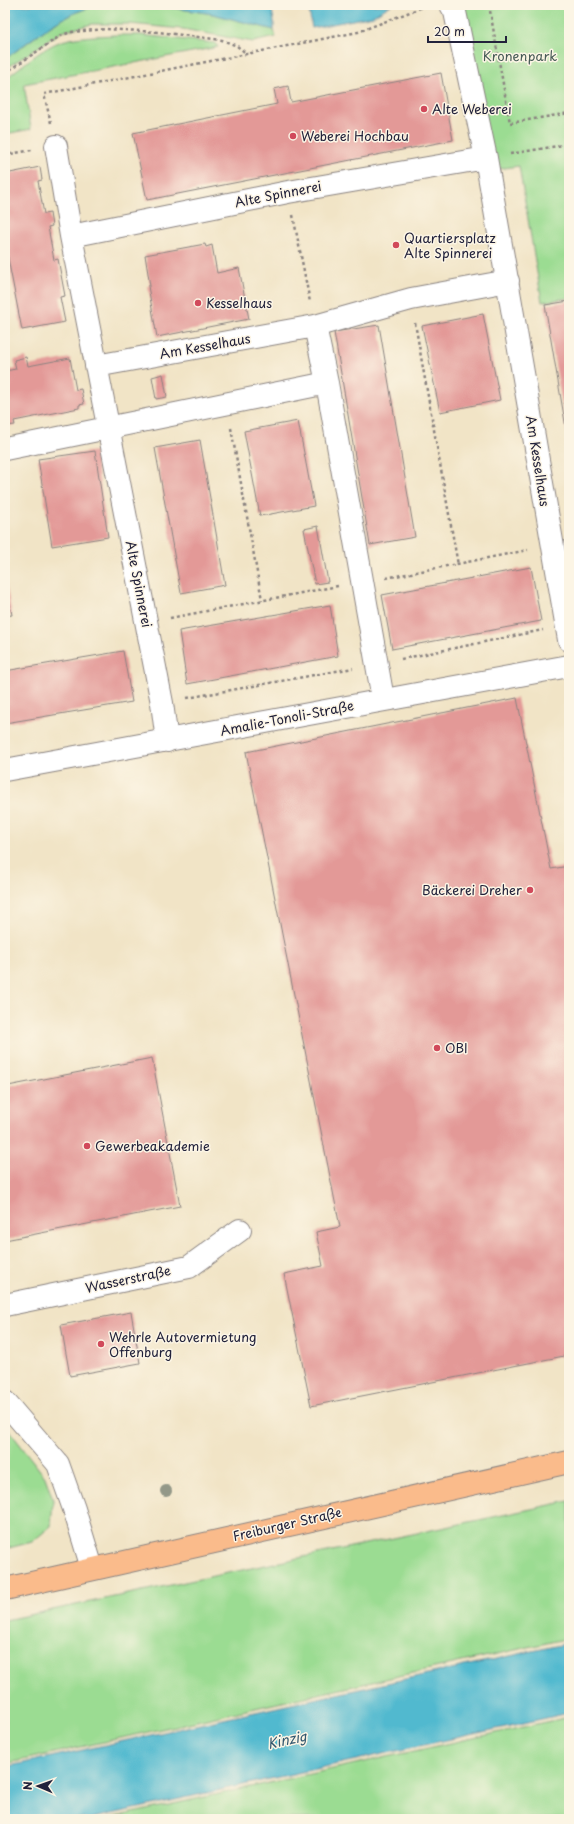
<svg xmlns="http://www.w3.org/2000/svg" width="574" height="1824" font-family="'Playpen Sans',sans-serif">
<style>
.green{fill:#9bdc92;stroke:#5e7f66}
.water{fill:#51b9cf;stroke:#3a6e85}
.building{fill:#e39997}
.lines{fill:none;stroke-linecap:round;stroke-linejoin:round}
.minor-casing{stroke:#8a8380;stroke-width:24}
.major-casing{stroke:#8a8380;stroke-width:24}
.path{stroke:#8a8380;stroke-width:2.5;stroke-dasharray:3 3;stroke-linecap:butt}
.minor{stroke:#fff;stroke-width:22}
.major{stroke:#fabb8b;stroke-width:22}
.tree{fill:#939888}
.poi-dot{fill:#d1495b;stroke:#fcf5e5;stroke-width:1.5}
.labels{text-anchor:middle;stroke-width:3;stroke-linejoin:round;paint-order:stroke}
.park-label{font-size:13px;fill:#465a55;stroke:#fcf5e5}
.poi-label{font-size:13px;fill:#22223b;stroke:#fcf5e5;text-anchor:start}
.street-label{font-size:13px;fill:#22223b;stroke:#fcf5e5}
.water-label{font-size:14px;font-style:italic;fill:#32576f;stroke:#fcf5e5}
</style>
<rect width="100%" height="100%" fill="#fcf5e5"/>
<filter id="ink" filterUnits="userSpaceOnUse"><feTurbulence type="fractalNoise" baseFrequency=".025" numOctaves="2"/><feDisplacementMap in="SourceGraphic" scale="8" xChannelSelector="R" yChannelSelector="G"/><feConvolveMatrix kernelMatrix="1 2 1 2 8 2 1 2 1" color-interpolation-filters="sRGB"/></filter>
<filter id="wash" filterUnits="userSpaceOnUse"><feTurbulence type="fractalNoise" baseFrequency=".012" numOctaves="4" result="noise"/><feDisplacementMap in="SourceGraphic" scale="16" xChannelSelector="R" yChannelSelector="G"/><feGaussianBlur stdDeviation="0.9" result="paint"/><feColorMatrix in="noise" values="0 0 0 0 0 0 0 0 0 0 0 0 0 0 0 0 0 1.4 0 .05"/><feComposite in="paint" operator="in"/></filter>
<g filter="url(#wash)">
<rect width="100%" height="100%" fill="#f1e4c6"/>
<path class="green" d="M103 5H154L213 14 274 30 276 37 253 42 183 29 130 24H92L61 32 5 69V59C34 39 67 9 103 5Z
M462 5H569V298L542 302 519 166 490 170Z
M115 35H140L215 43 218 47 24 84 31 129 5 134V79C21 67 43 47 62 41 79 36 97 36 115 35Z
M5 1425 45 1477 53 1500 51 1526 32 1542 5 1549Z
M569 1501V1638L5 1764V1620Z
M569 1717V1819H105Z"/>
<path class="water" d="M5 5H103C67 9 34 38 5 59Z
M154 5H271L274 21V30L213 14Z
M308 5H391L373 16 312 28Z
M569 1643V1713L89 1819H5V1767Z"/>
<g id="blocks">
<path class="building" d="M441 73 453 140 147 200 133 133 277 104 274 89 288 86 291 102Z
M40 167 42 180 38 181 44 214 50 213 52 226 48 227 54 260 58 259 65 296 60 297 65 322 22 330 5 243V174Z
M205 244 206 247 212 245 217 273 239 268 249 319 157 337 148 286H150L145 255Z
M569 301V440H568L545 305Z
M483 314 500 400 440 412 422 326Z
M379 325 415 537 370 545 334 332Z
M26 357 28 366 70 358 76 390 81 389 84 404 79 405V408L14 421 15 425 5 426V371L16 369 14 360Z
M163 374 167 397 156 399 152 377Z
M298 421 314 506 260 516 244 431Z
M200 440 225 585 181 593 155 448Z
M95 451 108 537 52 546 38 459Z
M318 526 328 582 315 584 304 529Z
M531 567 541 621 392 649 382 595Z
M5 579 12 615 5 616Z
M330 605 338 656 187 684 179 631Z
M123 651 132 702 5 723V671Z
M517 698 551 869 569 866V1355L311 1406 284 1274 323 1266 316 1232 340 1227 246 752Z
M152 1058 180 1206 5 1240V1074L8 1086Z
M131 1312 140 1363 70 1376 61 1325Z"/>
</g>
</g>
<g filter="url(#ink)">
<use href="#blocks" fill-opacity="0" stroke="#8a8380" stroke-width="1"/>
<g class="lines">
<defs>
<path id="minor" d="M451 5 455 12 486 158 569 640
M56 146 71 236 162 703 167 741
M71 236 288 192 486 158
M315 326 327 383 383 699
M96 366 315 326 411 299 508 281
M5 449 327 383
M5 770C193 737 381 699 569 666
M5 1305 189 1267 240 1230
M5 1402 58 1464 74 1509 92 1568"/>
<path id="major" d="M5 1589 569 1462"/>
</defs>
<use href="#minor" class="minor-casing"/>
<use href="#major" class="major-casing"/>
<path class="path" d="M489 5 510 123 569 113
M479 7 487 5
M5 73 60 36 71 32 106 29 158 32 222 40 237 46 247 54
M51 123 44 94 358 32 428 5
M510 154 569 144
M5 155 32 150
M293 215 310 302
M415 323 458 565
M231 428 262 600
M386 578 528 550
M170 618 338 586
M401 659 543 630
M187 698 353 668"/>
<use href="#minor" class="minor"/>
<use href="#major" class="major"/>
</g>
<circle class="tree" cx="166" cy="1491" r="6"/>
</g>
<g class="poi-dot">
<circle cx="424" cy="109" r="4"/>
<circle cx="293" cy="136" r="4"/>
<circle cx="396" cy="245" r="4"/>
<circle cx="198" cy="303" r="4"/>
<circle cx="530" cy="890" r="4"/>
<circle cx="437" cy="1048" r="4"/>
<circle cx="87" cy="1146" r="4"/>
<circle cx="101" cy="1344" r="4"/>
</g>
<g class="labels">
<g class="park-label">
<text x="520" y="61">Kronenpark</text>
</g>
<g class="poi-label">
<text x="432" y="114">Alte Weberei</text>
<text x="301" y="141">Weberei Hochbau</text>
<text x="404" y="243">Quartiersplatz<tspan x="404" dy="15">Alte Spinnerei</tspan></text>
<text x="206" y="308">Kesselhaus</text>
<text x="522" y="895" text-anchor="end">Bäckerei Dreher</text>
<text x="445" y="1053">OBI</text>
<text x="95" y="1151">Gewerbeakademie</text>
<text x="109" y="1342">Wehrle Autovermietung<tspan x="109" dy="15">Offenburg</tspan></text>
</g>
<g class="street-label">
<text transform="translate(278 194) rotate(-11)" y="5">Alte Spinnerei</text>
<text transform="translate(205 346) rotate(-10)" y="5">Am Kesselhaus</text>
<text transform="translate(538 461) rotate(81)" y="5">Am Kesselhaus</text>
<text transform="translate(139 584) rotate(79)" y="5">Alte Spinnerei</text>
<text transform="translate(287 718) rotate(-11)" y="5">Amalie-Tonoli-Straße</text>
<text transform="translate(128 1279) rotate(-12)" y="5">Wasserstraße</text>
<text transform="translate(287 1524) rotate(-13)" y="5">Freiburger Straße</text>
</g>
<g class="water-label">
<text transform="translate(287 1740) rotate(-12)" y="5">Kinzig</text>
</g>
</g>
<rect width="574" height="1824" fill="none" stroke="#fcf5e5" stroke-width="20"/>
<g transform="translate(38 1786) rotate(272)" stroke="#fcf5e5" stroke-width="3" paint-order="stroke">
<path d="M0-3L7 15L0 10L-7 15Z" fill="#22223b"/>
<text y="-6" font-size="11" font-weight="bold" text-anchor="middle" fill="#22223b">N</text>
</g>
<path d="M428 36v6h78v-6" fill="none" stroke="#22223b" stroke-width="2"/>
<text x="434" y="36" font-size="12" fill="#22223b" stroke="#fcf5e5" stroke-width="3" paint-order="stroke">20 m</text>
</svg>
